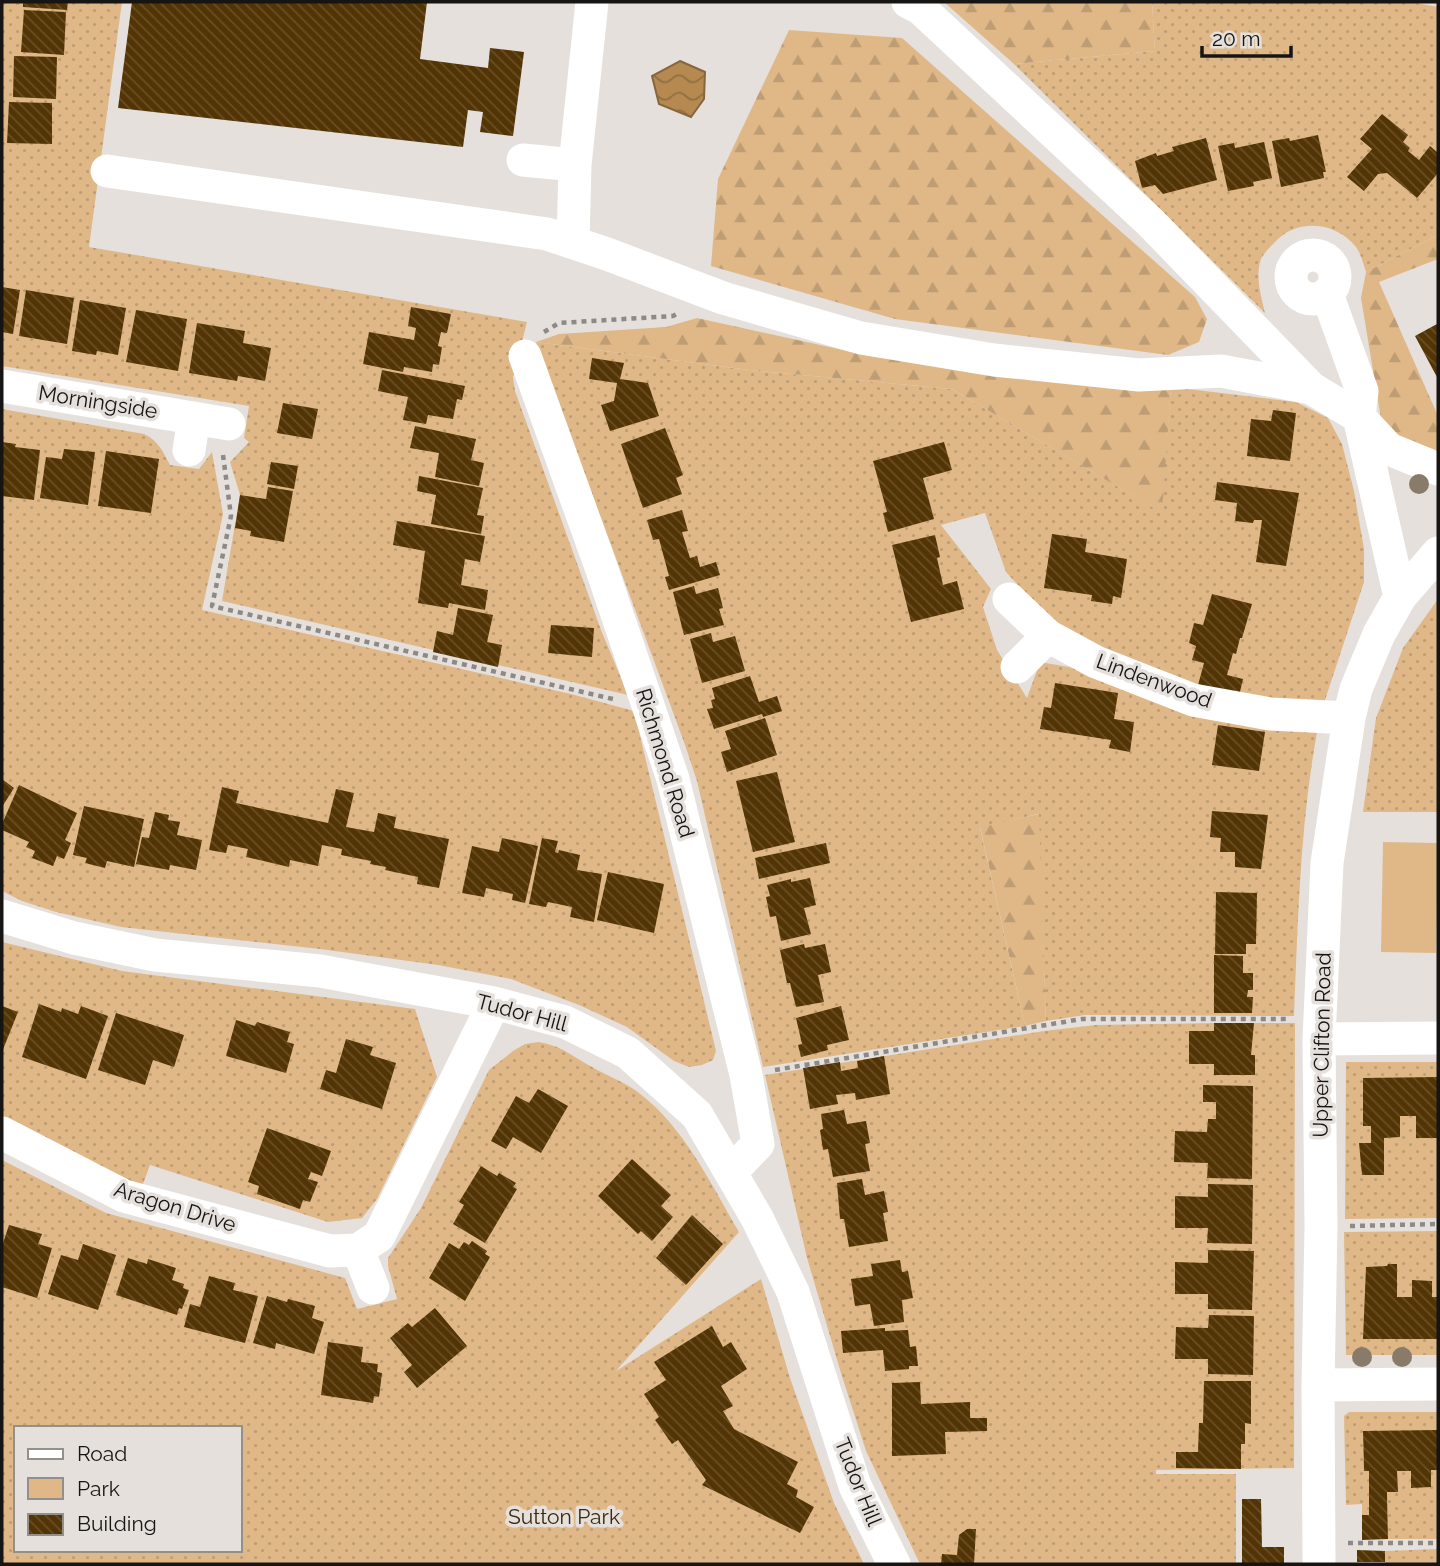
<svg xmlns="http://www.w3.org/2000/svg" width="1440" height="1566" font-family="Raleway,sans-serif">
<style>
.green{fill:url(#green-dots);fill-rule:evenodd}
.forest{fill:url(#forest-firs)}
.pitch{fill:#e0b888}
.water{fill:url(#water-waves);stroke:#86663e;stroke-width:2}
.building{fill:url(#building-back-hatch)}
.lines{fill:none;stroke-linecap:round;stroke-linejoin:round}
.path{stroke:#8d8986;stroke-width:4.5;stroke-dasharray:5 5;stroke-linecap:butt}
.minor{stroke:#fff;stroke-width:33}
.tree{fill:#887b6a}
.labels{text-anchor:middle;stroke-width:7;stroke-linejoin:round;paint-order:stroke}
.street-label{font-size:21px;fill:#171514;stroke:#e5e0db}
.park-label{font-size:21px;fill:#3b280d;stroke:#e5e0db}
</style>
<defs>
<pattern id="green-dots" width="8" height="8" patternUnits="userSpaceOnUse" patternTransform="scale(1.75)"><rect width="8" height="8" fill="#e0b888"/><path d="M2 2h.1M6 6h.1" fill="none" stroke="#bf9d74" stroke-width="1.8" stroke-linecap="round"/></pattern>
<pattern id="forest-firs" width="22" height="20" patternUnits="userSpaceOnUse" patternTransform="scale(1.75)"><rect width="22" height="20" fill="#e0b888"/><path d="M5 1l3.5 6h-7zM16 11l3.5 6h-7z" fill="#bf9d74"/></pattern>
<pattern id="water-waves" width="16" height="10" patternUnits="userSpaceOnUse" patternTransform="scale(1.75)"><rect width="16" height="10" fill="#b58950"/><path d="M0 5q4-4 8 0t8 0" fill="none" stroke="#926f41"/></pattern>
<pattern id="building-back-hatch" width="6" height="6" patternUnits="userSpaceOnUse" patternTransform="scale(1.75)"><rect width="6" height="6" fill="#533404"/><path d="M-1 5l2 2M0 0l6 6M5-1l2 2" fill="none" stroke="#674f28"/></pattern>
</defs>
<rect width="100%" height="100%" fill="#e5e0db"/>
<path class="green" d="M2 2H122L89 247 527 322 513 377 515 391 601 630 628 695 222 601 240 495 230 462 249 442 244 438 249 406 2 366Z
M1152 2H1411L1438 7V235L1366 272C1363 263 1361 254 1356 247 1336 221 1296 218 1275 242 1270 247 1264 253 1261 259 1255 277 1261 295 1265 313L1014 64 1155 51Z
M536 342 749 370 952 389 1161 512 1171 387 1296 402 1328 418 1342 444 1354 491 1364 549V582L1324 703 1236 700 1094 648 1050 620 1006 572 985 513 941 525 991 589 983 607 997 650 1027 698 1040 662 1086 670 1318 727C1300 822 1298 919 1294 1016L1085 1015 1046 1021 1038 814 980 828 1025 1026 763 1067 697 781 684 742Z
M2 409 144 434C159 441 163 452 170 465L199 469 212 452 223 514 202 610 571 694 634 711 716 1051 713 1060 702 1065 689 1067 674 1061 627 1027 579 1005 511 979 438 965 320 949 121 927 56 912 22 901 2 891Z
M1438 599V812H1363L1376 718 1403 648Z
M2 942 122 971 415 1009 437 1077 377 1199 362 1218 328 1222 150 1165 143 1184 118 1180 2 1121Z
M1214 1023H1295L1294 1468 1156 1470V1474H1236V1564H920L866 1451 841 1373 807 1258 765 1075 1044 1031 1096 1025Z
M539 1042C564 1047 570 1055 592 1067 607 1076 625 1082 639 1093 684 1127 711 1184 739 1232L616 1371 761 1279 790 1378 834 1503 864 1564H2V1160L106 1213 345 1278 357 1309 397 1299 388 1266V1258L421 1208 489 1070 513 1051 525 1044ZM16 1428H240V1550H16Z
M1346 1062H1438V1218L1345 1219Z
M1438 1231V1355H1346L1344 1232Z
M1349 1412H1438V1539H1388L1386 1431H1363L1364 1471H1369V1515H1362V1504L1346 1505 1344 1416Z
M1438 1549V1564H1385V1551Z"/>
<path class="forest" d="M944 2H1152L1155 51 1014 64Z
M789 30 902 38 1195 297 1207 319 1199 342 1168 355 895 319 711 266 718 179Z
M1438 235V259L1379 282 1438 416V457L1383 431 1361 298 1366 272Z
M697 318 875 357 1171 387 1162 513 952 389 749 370 536 342 559 334 666 327Z
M1039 814 1046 1021 1025 1026 980 827Z"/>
<path class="pitch" d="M1383 842 1438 843 1436 953 1381 952Z"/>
<path class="water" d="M680 61 705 72 704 99 691 117 659 104 652 76Z"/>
<path class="building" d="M23 2H68L67 10 23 7Z
M132 2H427L420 59 488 68 490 48 524 52 513 136 480 132 483 112 468 110 463 147 118 108Z
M24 10 66 12 64 55 21 52Z
M14 56 57 57 56 99 13 97Z
M9 102 52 103V144L7 143Z
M1382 114 1408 135 1403 142 1410 148 1408 151 1419 160 1430 146 1438 153V173L1417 198 1387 173 1378 174 1364 191 1347 177 1372 149 1360 139Z
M1318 135 1326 172H1323L1324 178 1281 187 1272 141 1289 138 1290 141Z
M1206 138 1217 180 1163 194 1155 185 1142 188 1135 161 1156 153 1157 156 1174 151 1172 147Z
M1264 142 1272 178 1253 182 1254 186 1228 191 1218 146 1234 143 1235 148Z
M2 287 20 290 13 334 2 332Z
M26 290 74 298 67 344 19 336Z
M80 300 126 308 118 355 97 351 96 355 72 351Z
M411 307 451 314 447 333 441 332 438 346 442 347 439 365 433 364 432 372 404 367 403 372 363 364 369 332 414 340 416 328 408 326Z
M136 310 187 319 178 371 126 362Z
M197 323 245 331 243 343 271 348 265 381 238 376 237 381 189 373Z
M1437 324 1438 325V379L1415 336Z
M592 358 624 363 620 379 648 383 659 416 610 431 601 405 614 401 617 383 589 379Z
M382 370 465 386 462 400 457 399 453 419 428 415 426 424 403 420 408 397 378 391Z
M283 403 318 409 312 439 277 433Z
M1273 410 1296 413 1290 461 1247 456 1251 419 1271 421Z
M415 426 476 439 471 460 484 463 479 486 435 477 439 453 410 448Z
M665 428 683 475 676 478 682 494 643 508 621 444Z
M2 442 16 444 15 447 40 450 34 500 2 496Z
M944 442 952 470 923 478 934 519 888 532 883 513 887 512 873 461Z
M64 449 95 452 88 505 40 498 46 457 62 459Z
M106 451 159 459 151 513 98 506Z
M271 462 298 466 294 489 267 484Z
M419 476 483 488 477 515 484 516 481 534 431 524 436 495 417 491Z
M1217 482 1299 493 1286 566 1256 562 1262 520H1254L1253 523 1235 521 1237 503 1215 500Z
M268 487 293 491 284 542 250 536 251 531 235 528 240 495 266 499Z
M682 510 688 531 682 532 690 558 697 556 700 567 716 562 720 575 669 590 665 577 669 576 659 539 653 540 647 520Z
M397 521 485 536 480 562 465 559 461 585 488 590 485 610 449 603 448 608 418 603 425 551 393 545Z
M1052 534 1087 539 1085 552 1127 559 1121 598 1113 596 1112 604 1091 601 1092 595 1044 588Z
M935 535 940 557 937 558 943 585 957 581 964 609 911 622 892 545Z
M694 586 696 594 718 588 723 608 719 609 724 625 684 635 673 592Z
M1212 594 1252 604 1242 638H1240L1236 654 1233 653 1227 675 1243 679 1239 696 1198 685 1204 663 1192 660 1196 646 1189 643 1194 623 1203 625Z
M458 608 493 615 487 642 502 645 498 667 433 652 437 631 453 635Z
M551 625 594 628 592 657 548 653Z
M711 633 713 642 735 636 745 671 702 683 690 639Z
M750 676 759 702 777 696 782 711 763 717 762 714 714 729 707 709 713 708 711 700 715 699 712 688Z
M1055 683 1118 693 1114 719 1134 722 1130 752 1109 748 1111 740 1040 729 1044 707 1051 708Z
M765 718 777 755 727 772 721 752 731 749 725 731Z
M1218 725 1265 732 1259 771 1212 765Z
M777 772 795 842 753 852 736 781Z
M2 779 14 788 2 807Z
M19 785 77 813 65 840 71 843 64 859 57 856 53 866 32 858 35 851 26 847 29 842 2 830V824Z
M222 787 239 791 236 803 328 823 336 789 354 793 346 827 374 832 378 813 396 817 394 828 449 839 439 888 417 884 418 877 385 870 386 867 370 864 371 861 341 855 342 849 322 845 318 866 290 860 289 867 246 857 248 849 228 845 226 853 209 850Z
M84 806 144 819 134 867 107 861 105 868 85 863 87 858 73 855Z
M1212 811 1268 815 1261 869 1235 867V852H1220L1221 838 1210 837Z
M155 812 169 815 168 820 180 822 177 835 202 840 196 870 170 865 169 870 136 864 142 837 149 838Z
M502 838 538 846 525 903 512 900 513 894 486 888 484 897 462 893 472 846 499 852Z
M542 838 558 841 555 852 558 853 559 850 580 855 577 870 602 874 594 922 570 917 572 907 548 902 546 907 529 904Z
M826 843 830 863 759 879 755 858Z
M608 872 664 884 654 933 597 920Z
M810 878 816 905 804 908 811 934 781 941 776 916 770 917 766 897 770 896 767 885 791 879V882Z
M1216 892 1257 893 1256 944H1246V954H1215Z
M804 944 805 948 825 944 831 972 818 975 824 1002 796 1007 790 983H787L780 950Z
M1214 955 1243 956V973H1253V990H1248L1247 997H1253L1252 1013H1214Z
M39 1004 61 1012 62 1008 78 1014 81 1006 108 1016 86 1079 22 1057Z
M2 1006 18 1012 2 1052Z
M841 1006 849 1040 827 1045 828 1050 801 1057 798 1045 802 1044 796 1018Z
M116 1013 184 1035 174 1067 153 1060 145 1085 98 1070Z
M236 1020 255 1026 257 1022 290 1032 287 1042 294 1044 286 1073 226 1056Z
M1214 1023H1254L1251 1055H1255V1075H1214V1064H1189V1031H1214Z
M346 1039 373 1047 370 1055 396 1063 382 1109 320 1089 326 1070 336 1073Z
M884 1056 890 1094 856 1100 855 1093 836 1095 838 1104 810 1109 803 1068 840 1062 841 1071 858 1068 857 1061Z
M1438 1077V1138H1416V1116H1400V1137L1384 1138V1175H1362L1359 1143H1371V1126H1363V1078Z
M1203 1085 1253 1086 1252 1179 1207 1178 1208 1163 1174 1162 1175 1131 1207 1132 1208 1119H1216V1102H1203Z
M538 1089 568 1106 541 1153 513 1137 506 1149 491 1141 516 1096 529 1103Z
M844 1110 847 1124 866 1121 870 1143 865 1144 870 1171 833 1177 828 1149 823 1150 820 1130 823 1129 821 1114Z
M267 1128 331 1151 322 1176 311 1172 308 1179 318 1182 310 1202 303 1200 300 1209 257 1194 259 1186 248 1182Z
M632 1159 671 1195 661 1206 673 1217 652 1241 641 1231 638 1234 598 1196Z
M481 1166 497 1176 499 1173 516 1183 513 1187 517 1189 485 1243 453 1224 464 1205 459 1202Z
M862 1179 865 1195 884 1191 888 1212 883 1213 888 1241 849 1247 844 1219H840L837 1183Z
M1208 1184 1253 1185 1252 1244 1207 1243 1208 1228H1175V1196L1208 1197Z
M692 1215 723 1244 686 1285 656 1258Z
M9 1225 42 1234 38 1244 52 1248 37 1298 2 1287V1246Z
M472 1241 487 1251 485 1254 490 1257 465 1301 429 1278 449 1243 459 1249 464 1242 469 1245Z
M83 1244 116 1255 98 1310 48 1294 61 1255 78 1260Z
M1208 1250 1254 1251 1252 1310 1208 1309V1294H1175V1262L1208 1263Z
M128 1258 147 1264 148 1259 176 1268 172 1280 184 1284 183 1288 189 1290 182 1309 179 1308 177 1315 116 1295Z
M900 1260 902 1272 908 1271 913 1298 902 1300 904 1322 874 1326 870 1304 855 1306 851 1279 873 1276 871 1264Z
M1388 1264H1397V1297H1412V1280L1432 1281V1297H1438V1339H1363L1366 1267 1387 1266Z
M209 1276 235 1283 233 1290 258 1296 245 1343 184 1327 190 1304 200 1307Z
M267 1296 287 1302 288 1299 315 1306 312 1318 324 1322 314 1354 276 1343 275 1349 253 1343Z
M435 1308 467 1346 417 1388 404 1372 412 1365 390 1338 408 1323 412 1327Z
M1209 1315 1254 1316 1253 1375 1208 1374V1359H1175L1176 1327 1208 1328Z
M712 1326 723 1347 731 1342 747 1369 721 1386 733 1406 723 1411 734 1429 798 1462 787 1484 798 1490 796 1497 814 1507 800 1533 702 1485 706 1480 678 1440 672 1444 655 1420 659 1417 644 1394 666 1380 654 1362Z
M885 1328V1331L908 1330 910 1347 916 1346 918 1366H909V1369L885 1371 883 1350 843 1353 841 1331Z
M328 1342 363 1347 361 1362 378 1364 377 1372 382 1373 379 1397 374 1396 373 1403 321 1395Z
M1204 1381H1251V1424L1245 1423V1444H1241V1469L1176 1468V1452H1198L1199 1423H1203Z
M920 1382 921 1404 970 1402V1418H987V1431L945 1432 946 1454 892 1456V1383Z
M1438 1430V1470H1431V1487L1411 1488V1471H1397L1398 1492H1387L1388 1539 1362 1540V1515H1369V1471H1364L1363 1431Z
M1242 1499H1261L1262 1547H1284V1564H1242Z
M967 1529H976L974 1564H941L942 1554 957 1555 959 1535Z
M1357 1550 1385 1551V1562H1357Z"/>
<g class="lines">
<path class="path" d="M544 332 559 323 673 316 678 313
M223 455 231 516 212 606 613 699
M775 1070 1082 1019H1290
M1350 1226 1438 1224
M1348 1543H1438"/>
<path class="minor" d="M908 2 920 8 1151 223 1311 388 1359 417 1389 449 1438 469
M523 160 575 165
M107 171 547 234 607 254 723 298 861 338 994 360 1139 375 1221 371 1311 388
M573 242 575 165 592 2
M1291 277a22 22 0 1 1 44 0a22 22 0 1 1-44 0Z
M1327 294 1362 391 1359 417 1400 597
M525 356 601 567 673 779 746 1075 758 1144 732 1171
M2 386 229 424
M189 450 194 418
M1009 599 1048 636 1096 662 1193 700 1270 714 1349 718
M1017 667 1048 636
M2 916 74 938 155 955 320 971 494 1003 565 1022 628 1053 697 1115 757 1218 793 1292 855 1486 894 1564
M1319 1039 1438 1038
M2 1133 124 1196 330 1251 358 1250 379 1236 494 1003
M358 1250 373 1288
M1318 1385 1438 1384
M1319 1564 1318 1385 1321 1227 1319 1039 1327 863 1349 718 1356 689 1379 634 1400 597 1438 553"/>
</g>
<g class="tree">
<circle cx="1419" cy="484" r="10"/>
<circle cx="1362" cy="1357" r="10"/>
<circle cx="1402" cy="1357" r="10"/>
</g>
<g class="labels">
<g class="street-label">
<text transform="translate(98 402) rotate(9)" y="7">Morningside</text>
<text transform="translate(1154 681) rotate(20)" y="7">Lindenwood</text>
<text transform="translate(665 763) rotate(73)" y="7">Richmond Road</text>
<text transform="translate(522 1013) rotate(15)" y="7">Tudor Hill</text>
<text transform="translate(1322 1045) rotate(-89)" y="7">Upper Clifton Road</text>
<text transform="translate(175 1207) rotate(17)" y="7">Aragon Drive</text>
<text transform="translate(858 1482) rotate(68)" y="7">Tudor Hill</text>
</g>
<g class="park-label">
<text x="564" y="1524">Sutton Park</text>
</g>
</g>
<rect width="1440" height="1566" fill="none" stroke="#171514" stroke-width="7"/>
<rect x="14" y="1426" width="228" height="126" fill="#e5e0db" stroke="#938f8b" stroke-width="2"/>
<rect x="28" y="1449" width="35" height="10" fill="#ffffff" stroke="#938f8b" stroke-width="2"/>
<text x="77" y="1461" font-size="21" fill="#171514">Road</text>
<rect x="28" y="1478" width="35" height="21" fill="#e0b888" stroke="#938f8b" stroke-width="2"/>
<text x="77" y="1496" font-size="21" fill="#171514">Park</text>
<rect x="28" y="1514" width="35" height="21" fill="url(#building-back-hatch)" stroke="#938f8b" stroke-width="2"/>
<text x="77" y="1531" font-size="21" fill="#171514">Building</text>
<path d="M1202 46v10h89v-10" fill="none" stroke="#171514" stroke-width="3.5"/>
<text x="1212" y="46" font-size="21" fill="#171514" stroke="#e5e0db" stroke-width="5" paint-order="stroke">20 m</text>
</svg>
